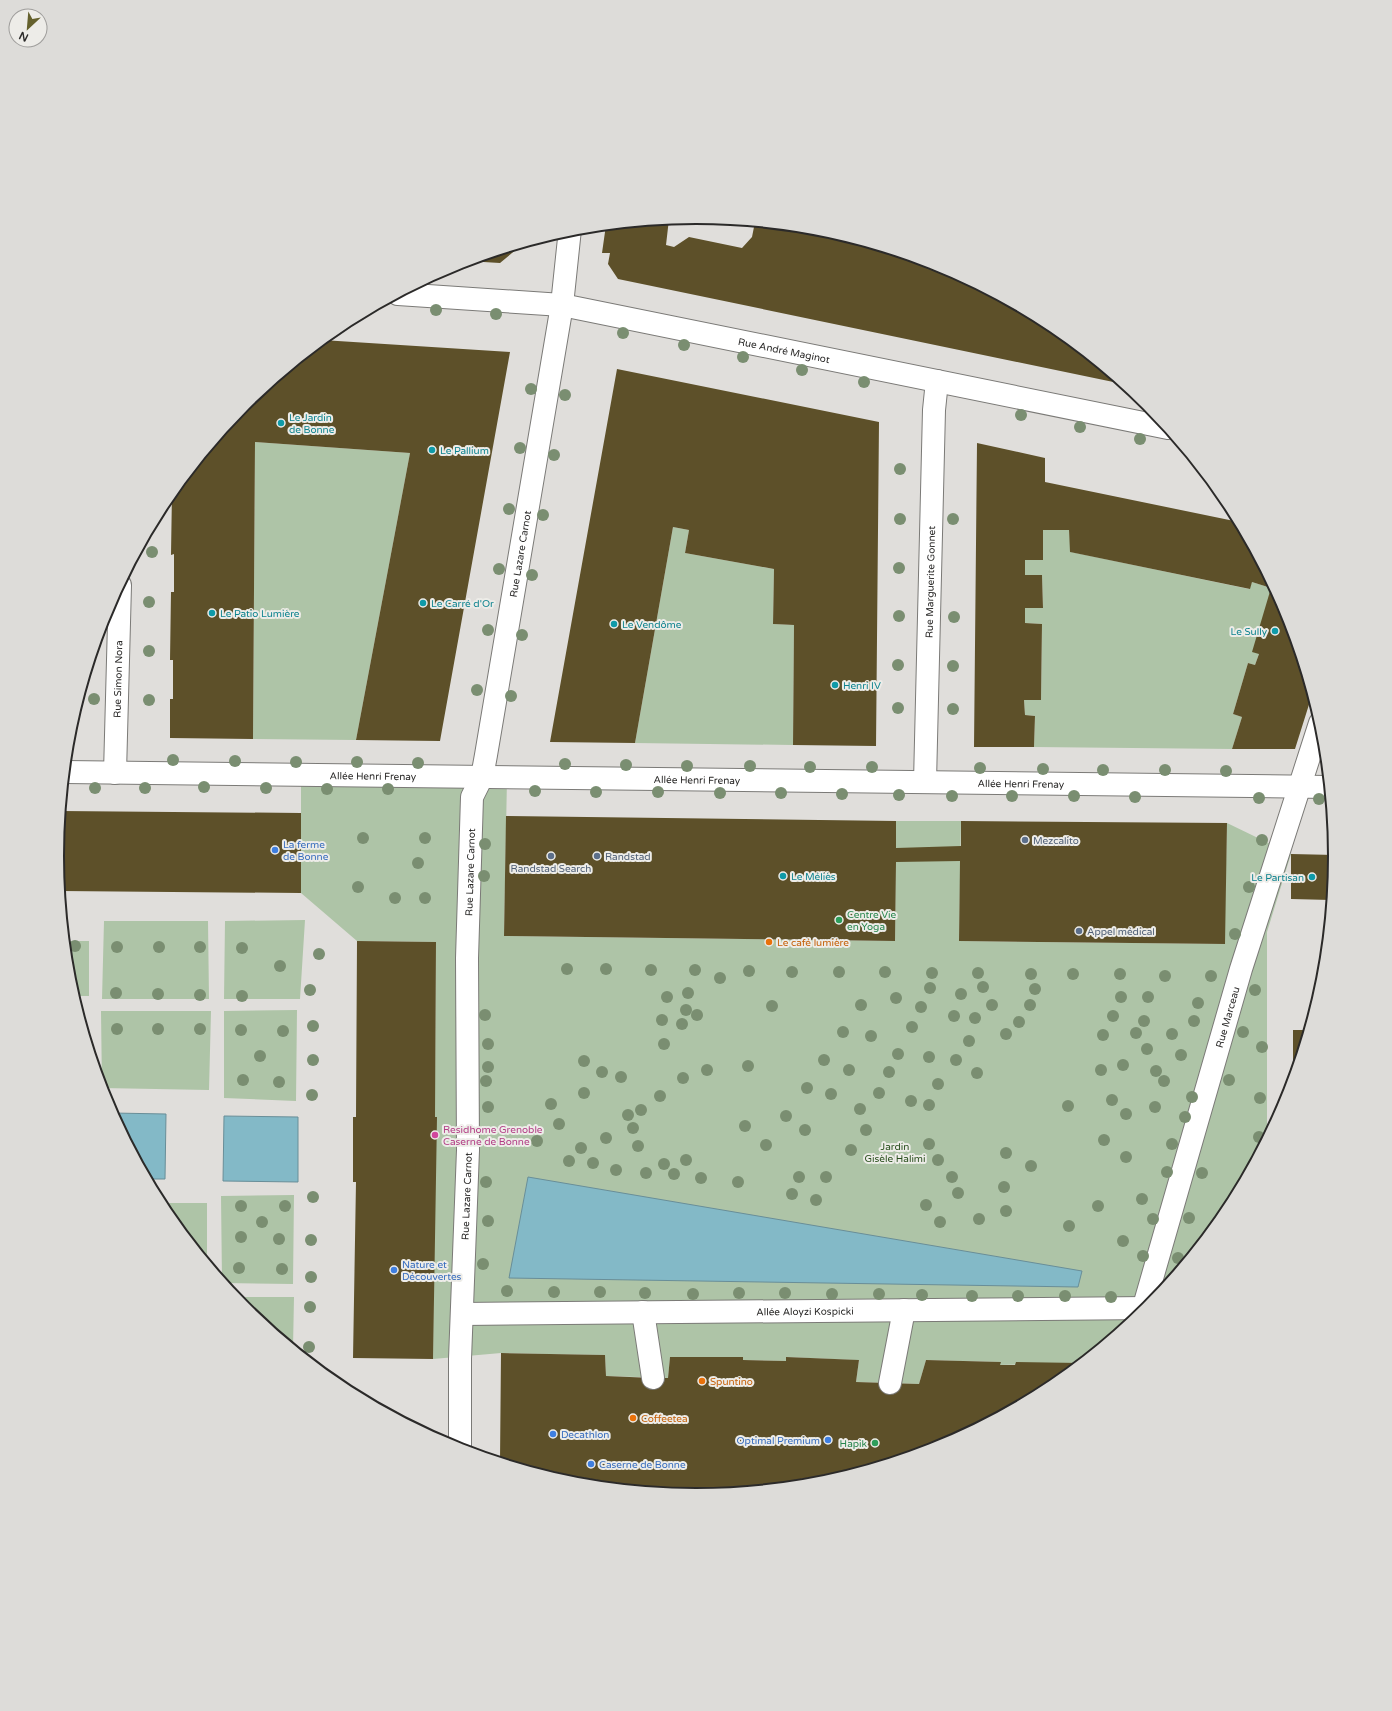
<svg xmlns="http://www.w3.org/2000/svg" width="1392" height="1711" font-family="'Varela Round',sans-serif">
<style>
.green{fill:#aec4a7}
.water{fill:#83b9c7;stroke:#698e98}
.building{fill:#5d5029}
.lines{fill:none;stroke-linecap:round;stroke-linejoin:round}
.street-casing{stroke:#7b7a77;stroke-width:24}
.street{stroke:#fff;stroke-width:22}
.tree{fill:#7a8e71}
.culture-dot{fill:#0f9aa8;stroke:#edece8;stroke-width:1.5}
.service-dot{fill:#5c6f8a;stroke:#edece8;stroke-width:1.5}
.shop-dot{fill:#3f7fe0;stroke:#edece8;stroke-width:1.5}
.leisure-dot{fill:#2e9e5b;stroke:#edece8;stroke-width:1.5}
.food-dot{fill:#e8710a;stroke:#edece8;stroke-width:1.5}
.hotel-dot{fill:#d1479c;stroke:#edece8;stroke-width:1.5}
.labels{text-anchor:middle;stroke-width:4;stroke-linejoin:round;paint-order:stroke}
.street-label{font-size:10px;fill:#2b2a29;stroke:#edece8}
.culture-label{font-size:10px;fill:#0d838f;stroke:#edece8;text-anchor:start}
.service-label{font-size:10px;fill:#4e5e75;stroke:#edece8;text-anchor:start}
.shop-label{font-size:10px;fill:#366cbe;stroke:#edece8;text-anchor:start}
.leisure-label{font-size:10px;fill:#27864d;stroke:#edece8;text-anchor:start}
.food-label{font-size:10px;fill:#c56008;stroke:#edece8;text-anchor:start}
.hotel-label{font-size:10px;fill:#b23c85;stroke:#edece8;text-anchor:start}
.park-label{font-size:10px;fill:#274d1b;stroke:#edece8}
.rim{fill:none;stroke:#2b2a29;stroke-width:2}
</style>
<rect width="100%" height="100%" fill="#e0dedb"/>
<path class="green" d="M255 442 410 453 356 740 253 739Z
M673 527 689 530 685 553 774 569 773 624 794 625 793 745 635 743Z
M1043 530H1069L1071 552 1249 589 1252 582 1271 588 1259 654 1255 665 1248 663 1233 714 1242 717 1232 749 1034 747 1035 716 1025 715 1024 700H1041L1042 624 1025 623V608H1043L1042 575H1025V560H1043Z
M301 775 507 778 504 936 895 941 896 821H961L959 941 1224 944 1227 823 1291 854 1267 932V1136L1227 1211 1148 1307 1080 1363 1000 1365V1362L926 1360 919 1384 856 1382 859 1360H855L786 1357V1361L743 1360V1357H670L668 1378 606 1376 605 1355 501 1353 433 1359 436 942 357 941 301 893Z
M305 920 300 999H224L225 921Z
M104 921H208L209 999H102Z
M65 941H89V996H74L69 980Z
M297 1010 296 1101 224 1098V1011Z
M101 1011H211L209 1090 102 1088Z
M294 1195 293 1284 224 1283 222 1281 221 1196Z
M161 1203H207V1262L165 1210Z
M236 1297H294L293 1348 244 1307Z"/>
<path class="water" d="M113 1113 166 1114 165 1179H148Z
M224 1116 298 1117V1182L223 1181Z
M528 1177 1082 1271 1078 1287 509 1278Z"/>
<path class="building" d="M669 219 666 245 674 247 689 237 742 248 752 237 755 222 821 229 941 265 1051 324 1123 384 618 279 608 264 610 253H602L606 225Z
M524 243 500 263 467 261Z
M322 340 510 352 440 741 356 740 410 453 255 442 253 739 170 738V699H173V660H170L171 592H174V554L171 555 172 492 244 403Z
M617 369 879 422 876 746 793 745 794 625 773 624 774 569 685 553 689 530 673 527 635 743 550 742Z
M977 443 1045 458V482L1239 522 1286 611 1312 695 1295 749H1232L1242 717 1233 714 1248 663 1255 665 1259 654 1252 652 1271 588 1252 582 1250 589 1070 552 1069 530H1043V560H1025V575H1042L1043 608H1025V623L1042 624 1041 700H1024L1025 715 1035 716 1034 747H974Z
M61 811 301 813V893L61 891 57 855Z
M506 816 896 821V848L961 846V821L1227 823 1225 944 959 941 960 861 896 862 895 941 504 936Z
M1291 854 1335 855 1331 900 1291 899Z
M357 941 436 942 435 1117H437L433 1359 353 1358 356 1182H353V1117H356Z
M1293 1030H1308L1293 1078Z
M501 1353 605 1355 606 1376 653 1378H668L670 1357H743V1360L786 1361V1357L859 1360 856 1382 919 1384 926 1360 1001 1362 1000 1365H1015L1016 1362 1080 1363 1051 1387 940 1446 820 1482 696 1494 571 1482 500 1461Z"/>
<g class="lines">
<defs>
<g id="street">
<path id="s1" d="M398 294 562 305 1168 428"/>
<path id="s2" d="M65 772 1328 787"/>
<path id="s3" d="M115 773 120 585"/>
<path id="s4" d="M925 782 934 410 937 381"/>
<path d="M643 1312 653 1378"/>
<path id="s5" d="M1142 1313 1241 969 1320 723"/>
<path id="s6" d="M462 1314 1148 1308"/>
<path d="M890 1383 904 1310"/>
<path id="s7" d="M460 1448V1359L468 1150 467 958 472 797 482 777 486 755 562 305 570 229"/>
</g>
</defs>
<use href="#street" class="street-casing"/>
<use href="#street" class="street"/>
</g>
<g class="tree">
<circle cx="436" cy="310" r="6"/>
<circle cx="496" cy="314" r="6"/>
<circle cx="623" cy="333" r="6"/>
<circle cx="684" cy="345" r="6"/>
<circle cx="743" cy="357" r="6"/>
<circle cx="802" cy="370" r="6"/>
<circle cx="864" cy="382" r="6"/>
<circle cx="531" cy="389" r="6"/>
<circle cx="565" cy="395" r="6"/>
<circle cx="1021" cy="415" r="6"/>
<circle cx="1080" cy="427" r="6"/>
<circle cx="1140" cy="439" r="6"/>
<circle cx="520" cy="448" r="6"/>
<circle cx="554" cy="455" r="6"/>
<circle cx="900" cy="469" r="6"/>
<circle cx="509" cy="509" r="6"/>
<circle cx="543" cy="515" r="6"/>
<circle cx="900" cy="519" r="6"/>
<circle cx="953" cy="519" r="6"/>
<circle cx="152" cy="552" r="6"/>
<circle cx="899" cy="568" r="6"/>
<circle cx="499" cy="569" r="6"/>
<circle cx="532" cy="575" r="6"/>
<circle cx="149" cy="602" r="6"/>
<circle cx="899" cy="616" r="6"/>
<circle cx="954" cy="617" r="6"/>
<circle cx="488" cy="630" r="6"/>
<circle cx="522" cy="635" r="6"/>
<circle cx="149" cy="651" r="6"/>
<circle cx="898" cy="665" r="6"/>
<circle cx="953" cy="666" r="6"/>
<circle cx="477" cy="690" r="6"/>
<circle cx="511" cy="696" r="6"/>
<circle cx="94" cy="699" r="6"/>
<circle cx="149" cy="700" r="6"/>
<circle cx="898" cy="708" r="6"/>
<circle cx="953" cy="709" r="6"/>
<circle cx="173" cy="760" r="6"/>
<circle cx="235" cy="761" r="6"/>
<circle cx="296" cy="762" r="6"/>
<circle cx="357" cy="762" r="6"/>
<circle cx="418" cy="763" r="6"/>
<circle cx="565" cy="764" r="6"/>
<circle cx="626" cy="765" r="6"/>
<circle cx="687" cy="766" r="6"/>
<circle cx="750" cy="766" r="6"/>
<circle cx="810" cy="767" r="6"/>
<circle cx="872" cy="767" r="6"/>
<circle cx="980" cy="768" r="6"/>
<circle cx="1043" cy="769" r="6"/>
<circle cx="1103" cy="770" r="6"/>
<circle cx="1165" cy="770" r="6"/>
<circle cx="1226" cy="771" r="6"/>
<circle cx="204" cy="787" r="6"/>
<circle cx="95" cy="788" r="6"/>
<circle cx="145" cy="788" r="6"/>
<circle cx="266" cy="788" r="6"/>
<circle cx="327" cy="789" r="6"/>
<circle cx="388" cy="789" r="6"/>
<circle cx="535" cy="791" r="6"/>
<circle cx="596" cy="792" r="6"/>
<circle cx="658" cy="792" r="6"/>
<circle cx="720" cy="793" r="6"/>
<circle cx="781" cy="793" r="6"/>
<circle cx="842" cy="794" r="6"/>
<circle cx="899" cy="795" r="6"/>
<circle cx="952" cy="796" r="6"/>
<circle cx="1012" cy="796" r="6"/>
<circle cx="1074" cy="796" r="6"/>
<circle cx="1135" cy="797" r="6"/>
<circle cx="1259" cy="798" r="6"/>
<circle cx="1319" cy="799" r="6"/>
<circle cx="363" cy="838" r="6"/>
<circle cx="425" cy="838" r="6"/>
<circle cx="1262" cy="840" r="6"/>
<circle cx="485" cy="844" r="6"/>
<circle cx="418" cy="863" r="6"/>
<circle cx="484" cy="876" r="6"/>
<circle cx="358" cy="887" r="6"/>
<circle cx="1249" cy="887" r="6"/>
<circle cx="395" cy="898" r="6"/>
<circle cx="425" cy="898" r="6"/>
<circle cx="1235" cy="934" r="6"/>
<circle cx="75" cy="946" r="6"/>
<circle cx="117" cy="947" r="6"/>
<circle cx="159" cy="947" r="6"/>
<circle cx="200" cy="947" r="6"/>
<circle cx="242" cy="948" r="6"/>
<circle cx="319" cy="954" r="6"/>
<circle cx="280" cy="966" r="6"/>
<circle cx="567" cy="969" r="6"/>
<circle cx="606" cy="969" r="6"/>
<circle cx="651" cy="970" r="6"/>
<circle cx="695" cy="970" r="6"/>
<circle cx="749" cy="971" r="6"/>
<circle cx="792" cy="972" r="6"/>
<circle cx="839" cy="972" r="6"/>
<circle cx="885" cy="972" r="6"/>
<circle cx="932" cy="973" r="6"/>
<circle cx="978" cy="973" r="6"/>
<circle cx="1031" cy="974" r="6"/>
<circle cx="1073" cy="974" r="6"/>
<circle cx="1120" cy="974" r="6"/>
<circle cx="1165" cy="976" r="6"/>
<circle cx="1211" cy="976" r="6"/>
<circle cx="720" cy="978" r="6"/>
<circle cx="983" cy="987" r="6"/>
<circle cx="930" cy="988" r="6"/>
<circle cx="1035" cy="989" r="6"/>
<circle cx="310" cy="990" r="6"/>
<circle cx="1255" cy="990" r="6"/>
<circle cx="116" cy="993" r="6"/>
<circle cx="688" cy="993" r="6"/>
<circle cx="158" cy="994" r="6"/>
<circle cx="961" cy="994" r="6"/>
<circle cx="200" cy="995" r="6"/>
<circle cx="242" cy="996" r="6"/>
<circle cx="667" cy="997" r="6"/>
<circle cx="1121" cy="997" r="6"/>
<circle cx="1148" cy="997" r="6"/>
<circle cx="896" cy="998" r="6"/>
<circle cx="1198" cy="1003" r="6"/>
<circle cx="861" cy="1005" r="6"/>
<circle cx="992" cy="1005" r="6"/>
<circle cx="1030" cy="1005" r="6"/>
<circle cx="772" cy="1006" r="6"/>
<circle cx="921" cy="1007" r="6"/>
<circle cx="686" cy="1010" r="6"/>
<circle cx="485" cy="1015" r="6"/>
<circle cx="697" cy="1015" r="6"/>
<circle cx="954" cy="1016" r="6"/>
<circle cx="1113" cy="1016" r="6"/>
<circle cx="975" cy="1018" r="6"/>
<circle cx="662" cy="1020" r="6"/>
<circle cx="1144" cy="1021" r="6"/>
<circle cx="1194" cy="1021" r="6"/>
<circle cx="1019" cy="1022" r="6"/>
<circle cx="682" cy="1024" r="6"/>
<circle cx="313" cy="1026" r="6"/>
<circle cx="912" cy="1027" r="6"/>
<circle cx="117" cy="1029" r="6"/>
<circle cx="158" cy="1029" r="6"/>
<circle cx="200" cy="1029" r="6"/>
<circle cx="241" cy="1030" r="6"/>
<circle cx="283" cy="1031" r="6"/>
<circle cx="843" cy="1032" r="6"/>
<circle cx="1243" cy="1032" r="6"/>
<circle cx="1136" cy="1033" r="6"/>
<circle cx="1006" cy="1034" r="6"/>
<circle cx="1172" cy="1034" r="6"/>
<circle cx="1103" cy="1035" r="6"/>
<circle cx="871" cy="1036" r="6"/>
<circle cx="969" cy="1041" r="6"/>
<circle cx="488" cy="1044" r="6"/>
<circle cx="664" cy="1044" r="6"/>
<circle cx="1262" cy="1047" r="6"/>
<circle cx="1147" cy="1049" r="6"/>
<circle cx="898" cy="1054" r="6"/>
<circle cx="1181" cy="1055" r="6"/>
<circle cx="260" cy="1056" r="6"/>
<circle cx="929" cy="1057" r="6"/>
<circle cx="313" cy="1060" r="6"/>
<circle cx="824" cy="1060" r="6"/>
<circle cx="956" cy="1060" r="6"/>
<circle cx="584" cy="1061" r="6"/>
<circle cx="1123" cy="1065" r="6"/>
<circle cx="748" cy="1066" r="6"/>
<circle cx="488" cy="1067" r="6"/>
<circle cx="707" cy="1070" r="6"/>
<circle cx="849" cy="1070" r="6"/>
<circle cx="1101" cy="1070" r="6"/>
<circle cx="1156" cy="1071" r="6"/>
<circle cx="602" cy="1072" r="6"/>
<circle cx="889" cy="1072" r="6"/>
<circle cx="977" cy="1073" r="6"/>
<circle cx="621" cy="1077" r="6"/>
<circle cx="683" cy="1078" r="6"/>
<circle cx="243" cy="1080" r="6"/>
<circle cx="1229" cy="1080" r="6"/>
<circle cx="486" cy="1081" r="6"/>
<circle cx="1164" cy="1081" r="6"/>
<circle cx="279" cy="1082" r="6"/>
<circle cx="938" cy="1084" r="6"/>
<circle cx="807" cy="1088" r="6"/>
<circle cx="584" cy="1093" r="6"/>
<circle cx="879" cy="1093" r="6"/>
<circle cx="831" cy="1094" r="6"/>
<circle cx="312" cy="1095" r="6"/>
<circle cx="660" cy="1096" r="6"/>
<circle cx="1192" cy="1097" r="6"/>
<circle cx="1260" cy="1098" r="6"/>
<circle cx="1112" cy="1100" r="6"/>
<circle cx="911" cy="1101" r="6"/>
<circle cx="551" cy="1104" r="6"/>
<circle cx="929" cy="1105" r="6"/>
<circle cx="1068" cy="1106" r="6"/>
<circle cx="488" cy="1107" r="6"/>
<circle cx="1155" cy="1107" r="6"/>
<circle cx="860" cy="1109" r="6"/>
<circle cx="641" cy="1110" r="6"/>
<circle cx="1126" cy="1114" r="6"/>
<circle cx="628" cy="1115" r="6"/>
<circle cx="786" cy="1116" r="6"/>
<circle cx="1185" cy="1117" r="6"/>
<circle cx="559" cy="1124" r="6"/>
<circle cx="745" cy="1126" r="6"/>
<circle cx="633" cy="1128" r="6"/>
<circle cx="805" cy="1130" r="6"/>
<circle cx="866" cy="1130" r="6"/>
<circle cx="1259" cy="1137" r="6"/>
<circle cx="606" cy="1138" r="6"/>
<circle cx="1104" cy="1140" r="6"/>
<circle cx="537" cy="1141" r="6"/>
<circle cx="929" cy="1144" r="6"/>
<circle cx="1172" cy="1144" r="6"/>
<circle cx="766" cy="1145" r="6"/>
<circle cx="638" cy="1146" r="6"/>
<circle cx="581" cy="1148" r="6"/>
<circle cx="851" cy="1150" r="6"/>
<circle cx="1006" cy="1153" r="6"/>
<circle cx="1126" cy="1157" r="6"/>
<circle cx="686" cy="1160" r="6"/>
<circle cx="938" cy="1160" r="6"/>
<circle cx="569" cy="1161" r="6"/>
<circle cx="593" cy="1163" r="6"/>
<circle cx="664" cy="1164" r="6"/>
<circle cx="1031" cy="1166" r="6"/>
<circle cx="616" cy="1170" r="6"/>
<circle cx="1167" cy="1172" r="6"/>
<circle cx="646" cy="1173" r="6"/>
<circle cx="1202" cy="1173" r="6"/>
<circle cx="674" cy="1174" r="6"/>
<circle cx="799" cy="1177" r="6"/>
<circle cx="826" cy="1177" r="6"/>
<circle cx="952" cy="1177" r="6"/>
<circle cx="701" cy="1178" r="6"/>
<circle cx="486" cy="1182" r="6"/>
<circle cx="738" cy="1182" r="6"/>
<circle cx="1004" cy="1187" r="6"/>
<circle cx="958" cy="1193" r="6"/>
<circle cx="792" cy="1194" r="6"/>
<circle cx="313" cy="1197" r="6"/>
<circle cx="1142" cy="1199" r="6"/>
<circle cx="816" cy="1200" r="6"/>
<circle cx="926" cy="1205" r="6"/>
<circle cx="241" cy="1206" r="6"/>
<circle cx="285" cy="1206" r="6"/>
<circle cx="1098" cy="1206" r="6"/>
<circle cx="1006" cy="1211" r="6"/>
<circle cx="1189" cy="1218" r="6"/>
<circle cx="979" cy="1219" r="6"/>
<circle cx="1153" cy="1219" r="6"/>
<circle cx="488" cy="1221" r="6"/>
<circle cx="262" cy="1222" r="6"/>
<circle cx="940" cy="1222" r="6"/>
<circle cx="1069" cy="1226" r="6"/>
<circle cx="241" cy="1237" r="6"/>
<circle cx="279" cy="1239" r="6"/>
<circle cx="311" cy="1240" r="6"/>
<circle cx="1123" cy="1241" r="6"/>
<circle cx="1143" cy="1256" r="6"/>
<circle cx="1178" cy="1258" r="6"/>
<circle cx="483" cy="1264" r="6"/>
<circle cx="239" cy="1268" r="6"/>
<circle cx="282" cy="1269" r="6"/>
<circle cx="311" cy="1277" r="6"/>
<circle cx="507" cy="1291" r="6"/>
<circle cx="554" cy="1292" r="6"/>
<circle cx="600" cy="1292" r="6"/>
<circle cx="645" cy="1293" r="6"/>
<circle cx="739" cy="1293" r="6"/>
<circle cx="785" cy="1293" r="6"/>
<circle cx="693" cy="1294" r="6"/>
<circle cx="832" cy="1294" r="6"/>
<circle cx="879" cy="1294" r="6"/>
<circle cx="922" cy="1295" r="6"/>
<circle cx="972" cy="1296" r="6"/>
<circle cx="1018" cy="1296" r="6"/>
<circle cx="1065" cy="1296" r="6"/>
<circle cx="1111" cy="1297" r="6"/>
<circle cx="310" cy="1307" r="6"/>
<circle cx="309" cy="1347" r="6"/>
</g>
<g class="culture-dot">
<circle cx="281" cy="423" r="4"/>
<circle cx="432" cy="450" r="4"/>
<circle cx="423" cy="603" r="4"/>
<circle cx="212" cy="613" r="4"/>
<circle cx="614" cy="624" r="4"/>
<circle cx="1275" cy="631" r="4"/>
<circle cx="835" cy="685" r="4"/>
<circle cx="783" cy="876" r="4"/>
<circle cx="1312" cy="877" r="4"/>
</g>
<g class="service-dot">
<circle cx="1025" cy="840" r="4"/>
<circle cx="551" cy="856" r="4"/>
<circle cx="597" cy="856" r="4"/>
<circle cx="1079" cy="931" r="4"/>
</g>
<g class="shop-dot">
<circle cx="275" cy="850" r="4"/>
<circle cx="394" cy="1270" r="4"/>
<circle cx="553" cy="1434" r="4"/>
<circle cx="828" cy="1440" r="4"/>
<circle cx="591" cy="1464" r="4"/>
</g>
<g class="leisure-dot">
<circle cx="839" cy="920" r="4"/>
<circle cx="875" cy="1443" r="4"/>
</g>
<g class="food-dot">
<circle cx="769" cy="942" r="4"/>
<circle cx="702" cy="1381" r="4"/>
<circle cx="633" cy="1418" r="4"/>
</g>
<circle class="hotel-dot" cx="435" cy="1135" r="4"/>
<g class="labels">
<g class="street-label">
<text dy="4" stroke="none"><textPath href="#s1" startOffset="391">Rue André Maginot</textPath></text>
<text dy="4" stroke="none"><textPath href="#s7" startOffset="900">Rue Lazare Carnot</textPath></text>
<text dy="4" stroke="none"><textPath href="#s4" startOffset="200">Rue Marguerite Gonnet</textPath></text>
<text dy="4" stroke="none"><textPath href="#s3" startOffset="94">Rue Simon Nora</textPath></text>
<text dy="4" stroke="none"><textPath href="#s2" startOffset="308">Allée Henri Frenay</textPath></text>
<text dy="4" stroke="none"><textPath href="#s2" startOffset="632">Allée Henri Frenay</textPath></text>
<text dy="4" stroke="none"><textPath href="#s2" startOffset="956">Allée Henri Frenay</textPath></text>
<text dy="4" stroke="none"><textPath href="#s7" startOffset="576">Rue Lazare Carnot</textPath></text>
<text dy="4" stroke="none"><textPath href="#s5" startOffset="308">Rue Marceau</textPath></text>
<text dy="4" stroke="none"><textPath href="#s7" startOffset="252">Rue Lazare Carnot</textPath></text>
<text dy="4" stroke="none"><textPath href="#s6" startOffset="343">Allée Aloyzi Kospicki</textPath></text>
</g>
<g class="culture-label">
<text x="289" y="421">Le Jardin<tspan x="289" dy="12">de Bonne</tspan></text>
<text x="440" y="454">Le Pallium</text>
<text x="431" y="607">Le Carré d'Or</text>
<text x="220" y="617">Le Patio Lumière</text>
<text x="622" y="628">Le Vendôme</text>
<text x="1267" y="635" text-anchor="end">Le Sully</text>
<text x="843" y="689">Henri IV</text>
<text x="791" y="880">Le Méliès</text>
<text x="1304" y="881" text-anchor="end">Le Partisan</text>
</g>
<g class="service-label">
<text x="1033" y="844">Mezcalito</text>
<text x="605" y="860">Randstad</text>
<text x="551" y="872" text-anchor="middle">Randstad Search</text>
<text x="1087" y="935">Appel médical</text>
</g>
<g class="shop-label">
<text x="283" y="848">La ferme<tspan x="283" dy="12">de Bonne</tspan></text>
<text x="402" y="1268">Nature et<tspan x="402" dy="12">Découvertes</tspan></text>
<text x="561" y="1438">Decathlon</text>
<text x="820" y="1444" text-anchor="end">Optimal Premium</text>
<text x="599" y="1468">Caserne de Bonne</text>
</g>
<g class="leisure-label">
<text x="847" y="918">Centre Vie<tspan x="847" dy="12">en Yoga</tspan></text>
<text x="867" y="1447" text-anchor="end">Hapik</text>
</g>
<g class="food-label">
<text x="777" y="946">Le café lumière</text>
<text x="710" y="1385">Spuntino</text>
<text x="641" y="1422">Coffeetea</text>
</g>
<g class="hotel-label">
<text x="443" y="1133">Residhome Grenoble<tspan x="443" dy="12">Caserne de Bonne</tspan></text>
</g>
<g class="park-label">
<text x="895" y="1150">Jardin<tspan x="895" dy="12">Gisèle Halimi</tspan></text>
</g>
</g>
<path d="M0 0H1392V1711H0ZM64 856a632 632 0 1 1 1264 0a632 632 0 1 1-1264 0Z" fill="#dddcd9" fill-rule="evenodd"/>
<path class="rim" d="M64 856a632 632 0 1 1 1264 0a632 632 0 1 1-1264 0Z"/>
<g transform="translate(28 28) rotate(206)"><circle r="19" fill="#edece8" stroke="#9f9e9c"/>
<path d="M0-3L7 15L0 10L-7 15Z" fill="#65612d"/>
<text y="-6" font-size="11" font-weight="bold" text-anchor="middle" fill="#2b2a29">N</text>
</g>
</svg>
